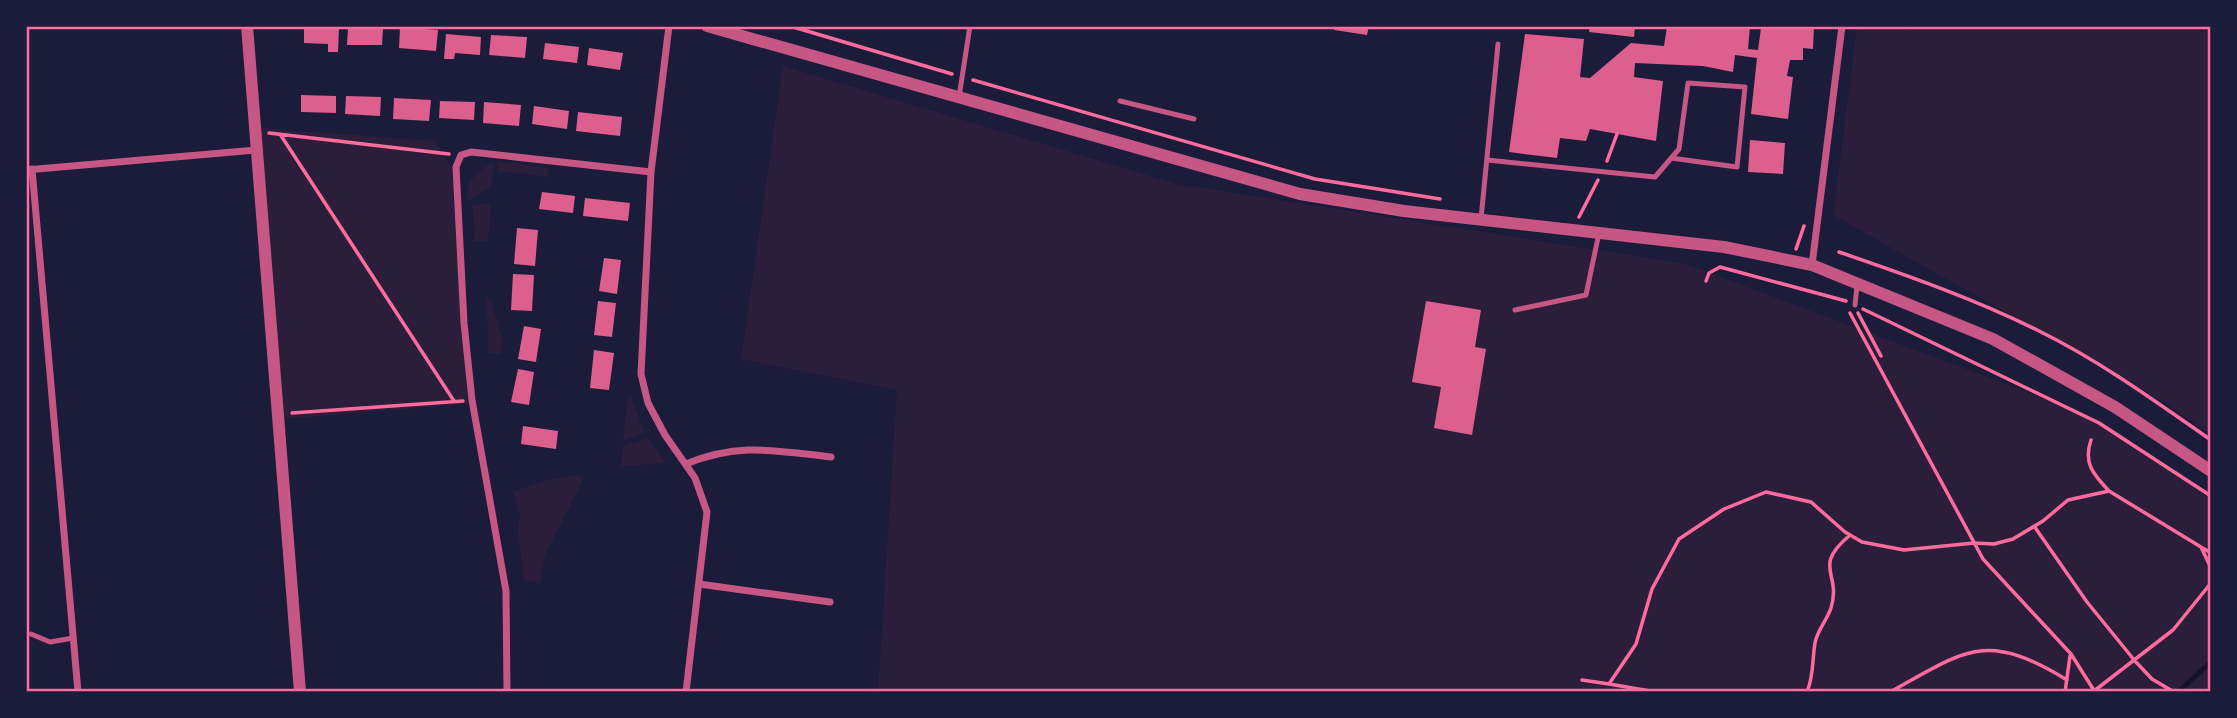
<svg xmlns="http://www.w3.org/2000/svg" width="2237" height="718" font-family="Lato,sans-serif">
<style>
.green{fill:#2a1e3b}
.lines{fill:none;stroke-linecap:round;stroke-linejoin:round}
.stream{stroke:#12122b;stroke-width:5}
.building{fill:#dd5f8e}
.path{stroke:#ff6b9d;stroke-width:3.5}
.service{stroke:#c65784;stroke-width:5}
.minor{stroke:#c65784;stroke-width:7}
.tertiary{stroke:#c65784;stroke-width:12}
.neatline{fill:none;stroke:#ff6b9d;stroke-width:2.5}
</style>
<rect width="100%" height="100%" fill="#1b1b3a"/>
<path class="green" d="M1857 26H1897L1908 30 1910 26H2211V434L2154 396 1833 215Z
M783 66 1177 184 1686 264 2102 420 2211 499V692H878L897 390 741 359Z
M259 128 435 141 452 169 461 323 470 404 282 419Z
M498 161 549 168 547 177 498 171Z
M494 163 491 186 468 201C463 184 479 168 494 163Z
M491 204 488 241H474L473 205Z
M487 299 491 300 503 341 501 354 488 353Z
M631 397 645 433 623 441 627 401Z
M648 438 666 463 621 466 623 446Z
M579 475 583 480 545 555 540 584 524 580 518 531 520 515 513 492 544 481Z"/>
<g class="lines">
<path class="stream" d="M2178 692 2211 662"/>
</g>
<path class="building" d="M304 26 339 27 338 52H328V44L304 43Z
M1334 26H1369L1367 35 1334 30Z
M1590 26H1635L1634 37 1589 32Z
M1667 26H1750L1748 49 1758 50 1761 28 1814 26 1813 49 1803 48V60H1790L1787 76 1793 77 1788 119 1751 114 1757 58 1735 55 1733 72 1703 66 1635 63 1634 77 1663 81 1656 141 1590 129 1586 141 1560 138 1557 158 1509 152 1525 34 1584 39 1580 77 1590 78 1631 43 1664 46Z
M400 27 438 30 436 51 399 48Z
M348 28 383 29 382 45H347Z
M446 34 481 37 480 55 455 53 454 59H444Z
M491 35 527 37 525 58 489 55Z
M545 43 579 47 577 63 543 59Z
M589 48 623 53 620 70 587 65Z
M301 95 336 96V113L301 112Z
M346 96 381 97 380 116 345 114Z
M394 98 431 100 429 121 393 119Z
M440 101 475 102 474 120 439 118Z
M484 102 521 105 519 126 483 123Z
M534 106 569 111 567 129 532 124Z
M578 112 622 117 620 136 576 131Z
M1750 140 1785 143 1783 174 1748 172Z
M542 192 575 196 573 213 539 209Z
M585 198 630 203 628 221 583 216Z
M517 228 538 230 535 266 514 264Z
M604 258 621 260 617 294 599 291Z
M513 274 534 275 532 311 511 310Z
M598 301 616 303 612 337 594 335Z
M1426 301 1481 310 1475 347 1486 349 1472 435 1434 428 1441 387 1412 382Z
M524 326 541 329 536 362 518 359Z
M594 350 614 353 609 390 590 388Z
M518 369 534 372 529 405 511 402Z
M523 426 558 431 556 449 521 444Z"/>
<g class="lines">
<path class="path" d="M790 26 952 74
M973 80 1315 179 1440 199
M269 133 449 154
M280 134 454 401
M1607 161 1617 134
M1579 217 1598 180
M1796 249 1804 226
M1839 252C1906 275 1975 299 2039 331 2100 361 2155 401 2211 440
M1720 267 1846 301
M1706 281 1709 273 1720 267
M1863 309 2099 423 2211 496
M1850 313 1983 559 2071 654 2095 692
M1858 313 1881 356
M292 413 463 401
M2091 440C2083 463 2093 474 2109 491
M2034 526 2087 602 2135 661 2152 679 2174 692
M2211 553 2201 547 2211 568
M1582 680 1609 684 1636 644 1652 589 1679 539 1724 509 1766 492 1811 502 1845 532 1862 542 1904 550 1974 543 1994 544 2013 539 2043 521 2068 500 2109 491 2201 547
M1609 684 1656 692
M2094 691 2173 630 2211 583
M1807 692C1814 675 1812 661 1815 643 1817 631 1827 620 1831 608 1842 572 1811 568 1850 535
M1890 692C1966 650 1985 630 2067 680
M2065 692 2070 656"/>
<path class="service" d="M959 97 970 26
M1120 101 1194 119
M1487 160 1655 177 1679 149 1688 83 1745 87 1737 167 1671 158
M1481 219 1498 44
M1855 305 1857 286
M1515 310 1586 295 1599 233
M31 634 50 642 73 638"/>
<path class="minor" d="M669 26 651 172 641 374 648 403 665 435 695 478 707 512 686 692
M32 169 78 692
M26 170 257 150
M1812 265 1842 26
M686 464C740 442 775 451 831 457
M699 584 830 602
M507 692 506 591 472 400 464 323 456 167 461 155 471 152 651 172"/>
<path class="tertiary" d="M247 26 300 692
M707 26 1300 194 1404 211 1724 247 1812 265 1993 339 2115 407 2211 471"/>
</g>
<rect width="2237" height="718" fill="none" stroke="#1b1b3a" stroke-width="56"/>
<rect x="28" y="28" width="2181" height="662" class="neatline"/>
</svg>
